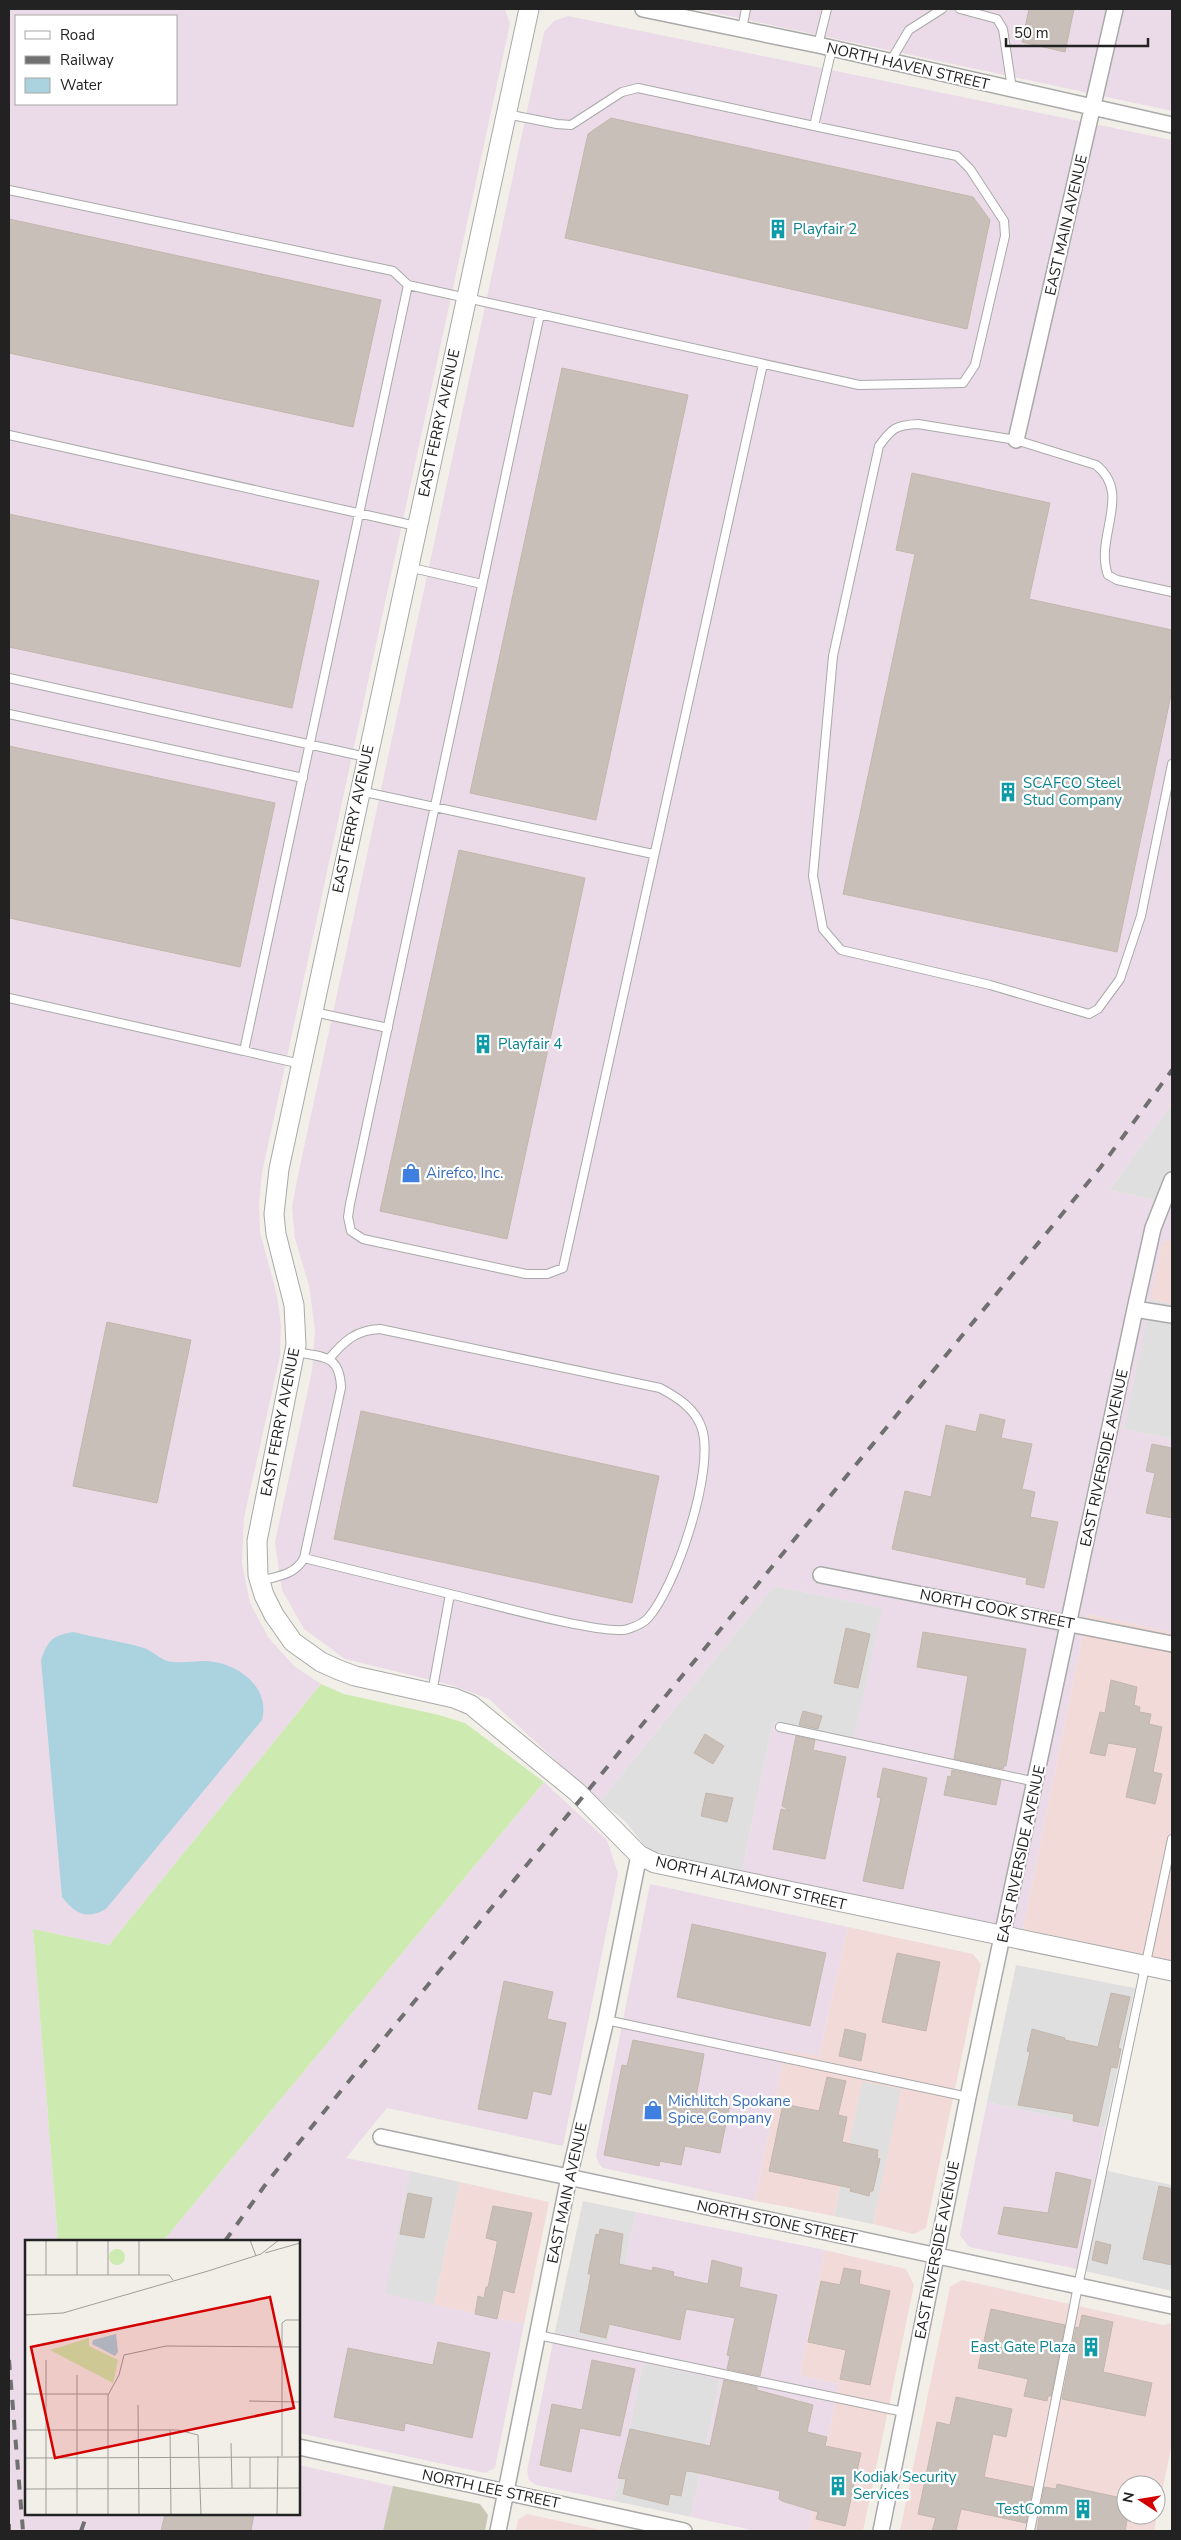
<svg xmlns="http://www.w3.org/2000/svg" width="1181" height="2540" font-family="'Nunito Sans',sans-serif">
<style>
.residential{fill:#e0dfdf}
.commercial{fill:#f2dad9;fill-rule:evenodd}
.industrial{fill:#ebdbe8;fill-rule:evenodd}
.construction{fill:#c7c7b4}
.grass{fill:#cdebb0}
.water{fill:#aad3df}
.building{fill:#c7bfb8;stroke:#c4b6ab}
.lines{fill:none;stroke-linecap:round;stroke-linejoin:round}
.service-casing{stroke:#a9a9a9;stroke-width:10}
.minor-casing{stroke:#a9a9a9;stroke-width:18}
.tertiary-casing{stroke:#a9a9a9;stroke-width:21}
.service{stroke:#fff;stroke-width:8}
.minor{stroke:#fff;stroke-width:15}
.tertiary{stroke:#fff;stroke-width:19}
.rail{stroke:#707070;stroke-width:4;stroke-dasharray:10 10;stroke-linecap:butt}
.labels{text-anchor:middle;stroke-width:4.5;stroke-linejoin:round;paint-order:stroke}
.street-label{font-size:15px;fill:#222;stroke:#fff}
.culture-label{font-size:15px;fill:#0d838f;stroke:#fff;text-anchor:start}
.shop-label{font-size:15px;fill:#366cbe;stroke:#fff;text-anchor:start}
.inset-road{fill:none;stroke:#9f9d99;stroke-width:1}
.view{fill:#d40000;fill-opacity:0.15;stroke:#d40000;stroke-width:2.5}
.inset-edge{fill:none;stroke:#222;stroke-width:2.5}
</style>
<rect width="100%" height="100%" fill="#f2efe9"/>
<path class="residential" d="M1172 1104V1204L1109 1190Z
M1150 1299 1172 1304V1439L1124 1429Z
M774 1586 883 1608 854 1738 773 1722 742 1871 657 1852 644 1845 625 1821 600 1801Z
M1016 1965 1135 1988 1105 2128 987 2102Z
M862 2081 902 2089 873 2224 834 2216Z
M1098 2169 1172 2185V2291L1077 2269Z
M410 2171 460 2182 434 2305 384 2294Z
M583 2201 636 2212 608 2344 555 2332Z
M643 2363 720 2379 691 2517 614 2501Z"/>
<path class="commercial" d="M1163 1240 1172 1242V1304L1150 1299Z
M1087 1614 1172 1632V1961L1023 1929Z
M848 1927 973 1954 981 1964 926 2228 914 2234 873 2224 901 2089 862 2082 834 2216 755 2201 785 2049 819 2056Z
M460 2182 549 2202 524 2324 434 2305Z
M825 2250 906 2269 914 2285 863 2531H809L839 2384 800 2375Z
M962 2280 1163 2325 1172 2323V2443L1154 2531H900L950 2287ZM1126 2485H1156V2515H1126Z
M527 2514 605 2531H516L518 2520Z"/>
<path class="industrial" d="M9 9H505L510 24 262 1173 259 1203 260 1232 277 1295 281 1325 280 1356 244 1518 242 1563 250 1603 268 1637 294 1666 321 1684 109 1945 33 1929 58 2241H26V2514H299V2465L393 2486 383 2531H9ZM16 16H176V104H16Z
M697 9H1172V111Z
M568 16 1172 140V1104L1109 1190 1172 1204V1242L1163 1240 1124 1429 1172 1439V1632L1087 1614 1023 1929 742 1871 773 1722 854 1738 882 1608 774 1586 600 1801 489 1699 451 1685 345 1659 304 1629 282 1590 275 1542 312 1371 315 1330 309 1286 295 1239 292 1208 297 1180 544 32 554 21Z
M544 1782 607 1840 618 1874 563 2146 387 2108 346 2158 410 2171 385 2294 524 2324 495 2468 485 2473 299 2433V2241H163Z
M650 1884 848 1927 819 2056 785 2050 755 2201 603 2168 599 2164 596 2156Z
M987 2102 1105 2128 1077 2269 969 2247 960 2235Z
M636 2212 825 2250 800 2375 839 2384 809 2531H756L691 2517 720 2380 643 2363 614 2501 536 2485 529 2480 527 2471 555 2332 608 2343Z"/>
<path class="construction" d="M393 2486 480 2504 488 2515 485 2531H383Z"/>
<path class="grass" d="M321 1684 344 1694 439 1715 465 1723 544 1782 163 2241H58L33 1929 109 1945Z"/>
<path class="water" d="M73 1632C96 1638 121 1641 144 1648 152 1651 159 1658 167 1661 180 1664 192 1661 205 1661 236 1662 271 1686 262 1720L106 1909C86 1920 76 1914 62 1897L41 1660C48 1640 52 1636 73 1632Z"/>
<path class="building" d="M1029 9H1074L1065 52 1022 42Z
M611 118 973 197 990 220 967 329 565 238 588 134Z
M9 219 381 300 353 427 9 353Z
M562 368 688 395 596 820 470 793Z
M912 473 1050 503 1029 599 1172 630V690L1117 952 843 894 915 554 896 550Z
M9 514 319 581 292 708 9 647Z
M9 746 275 803 240 967 9 918Z
M459 850 585 878 507 1239 380 1211Z
M107 1322 191 1340 157 1503 73 1486Z
M361 1411 659 1476 632 1603 334 1539Z
M980 1414 1005 1420 1001 1438 1032 1444 1022 1489 1035 1492 1030 1517 1058 1522 1044 1588 1026 1584 1027 1578 892 1549 905 1491 931 1497 946 1425 976 1432Z
M1152 1444 1172 1448V1518L1146 1513 1155 1473 1146 1471Z
M846 1628 870 1634 858 1688 834 1683Z
M923 1632 1026 1649 1006 1766H1004L1003 1769 954 1759 968 1676 917 1667Z
M1111 1680 1137 1687 1134 1705 1140 1707 1139 1712 1151 1714 1149 1724 1162 1727 1153 1772 1162 1774 1155 1804 1126 1797 1137 1748 1108 1743 1105 1756 1090 1753 1100 1712 1105 1713Z
M803 1711 822 1716 818 1729 799 1725Z
M705 1734 724 1746 713 1764 694 1753Z
M796 1736 815 1740 813 1750 846 1757 825 1859 773 1849 781 1809 790 1811 782 1806Z
M883 1768 927 1778 903 1889 863 1881 881 1798 877 1797Z
M952 1770 1001 1780 996 1805 944 1795 948 1776 951 1777Z
M706 1793 733 1798 727 1822 701 1816Z
M692 1924 826 1953 810 2026 677 1997Z
M897 1953 940 1962 926 2031 882 2022Z
M504 1981 553 1992 547 2019 566 2023 551 2095 533 2091 527 2119 478 2109Z
M1111 1993 1130 1997 1118 2048 1121 2049 1117 2068 1111 2067 1098 2126 1073 2121 1074 2114 1018 2105 1030 2052 1027 2051 1032 2029 1065 2038V2040L1098 2047Z
M845 2029 866 2034 861 2061 839 2056Z
M633 2040 704 2054 696 2097 730 2104 720 2153 685 2146 681 2165 660 2161 659 2166 604 2155 622 2065 627 2066Z
M827 2077 846 2081 838 2115 847 2117 842 2142 878 2150 877 2158 880 2159 873 2191H870L869 2196 850 2191 851 2188 769 2171 783 2104 819 2111Z
M1056 2172 1091 2180 1077 2248 998 2234 1004 2207 1048 2213Z
M1159 2186 1172 2189V2265L1143 2259Z
M408 2193 432 2198 424 2238 400 2234Z
M493 2206 532 2213 514 2293 503 2290 497 2319 475 2314 478 2296 484 2298 486 2287H488L497 2244V2241L486 2238Z
M600 2229 623 2234 619 2264 652 2271 653 2267 674 2272 673 2276 708 2284 712 2260 742 2268 739 2287 777 2295 760 2376 727 2369 730 2356 727 2355 735 2318 686 2309 680 2340 609 2324 606 2338 580 2332 591 2274H588L596 2234 599 2235Z
M1096 2241 1111 2245 1107 2264 1092 2260Z
M844 2268 861 2271 859 2284 890 2291 870 2385 840 2379 846 2350 808 2342 821 2281 840 2285Z
M991 2309 1065 2325 1051 2396H1048L1047 2401 1024 2396 1028 2379 978 2368Z
M1082 2315 1113 2322 1103 2372 1152 2383 1145 2416 1062 2399 1076 2327 1079 2328Z
M438 2342 490 2353 472 2438 405 2423 404 2431 334 2417 348 2348 433 2365Z
M592 2360 635 2369 620 2436 580 2428 571 2472 540 2465 552 2404 582 2410Z
M724 2380 757 2387V2390L813 2405 807 2432 827 2437 825 2446 861 2453 845 2526 816 2519 818 2512 782 2501 779 2499 780 2491 694 2472 686 2471 681 2496 670 2494 668 2505 623 2494 626 2479 618 2478 630 2429 710 2446Z
M956 2397 1012 2409 1006 2437 993 2434 984 2477 1033 2487 1026 2523 961 2509 956 2531H932L936 2518 918 2514 937 2422 950 2425Z
M1057 2484 1126 2499V2515H1128L1125 2531H1037L1044 2487 1056 2489Z
M165 2514H254L251 2531H161Z"/>
<g class="lines">
<defs>
<path id="service" d="M960 9 997 19 1003 29 1012 89
M742 29 746 9
M818 45 827 9
M890 62 909 30 942 9
M506 114 557 124 571 125 622 92 638 88 814 126
M9 190 393 271 408 285
M540 314 350 1204 348 1217 351 1231 363 1239 526 1274H547L563 1268 763 364
M9 435 416 526
M408 567 482 584
M1172 592 1117 580 1108 575C1094 537 1133 494 1096 465L1016 440 918 424C896 425 892 428 879 446L833 656 813 876 823 929 841 950 990 985 1089 1014 1098 1009 1120 979 1141 916 1172 764
M9 678 366 757
M9 714 303 778
M360 791 653 854
M9 998 244 1051
M314 1012 388 1028
M301 1064 244 1051 408 285 859 385 963 383 975 365 1005 236 1004 221 970 169 957 156 814 126 832 48
M329 1359C344 1341 356 1330 380 1329L660 1388C677 1397 696 1409 702 1429 715 1470 676 1587 648 1618 644 1623 634 1627 628 1629 607 1637 480 1601 450 1594
M304 1558 450 1594 432 1693
M260 1581C278 1576 295 1575 304 1558L341 1388C340 1354 323 1357 295 1352
M780 1727 1036 1782
M606 2020 968 2097
M538 2335 904 2412
M1030 2531 1078 2286 1172 1839"/>
<path id="minor" d="M643 9 818 45 1172 125
M1016 440 1115 9
M1135 1309 1172 1315
M821 1575 1172 1644
M381 2137 1172 2306
M299 2447 684 2531
M498 2531 569 2177 606 2020 639 1855
M881 2531 968 2097 1135 1309 1153 1228 1172 1180"/>
<path id="tertiary" d="M529 9 279 1169 274 1214 276 1234 294 1305 296 1345 257 1541 258 1575 264 1595 274 1615 293 1642 321 1662 339 1670 355 1676 454 1698 471 1705 577 1792 639 1855 655 1863 1172 1971"/>
</defs>
<use href="#service" class="service-casing"/>
<use href="#minor" class="minor-casing"/>
<use href="#tertiary" class="tertiary-casing"/>
<use href="#service" class="service"/>
<use href="#minor" class="minor"/>
<use href="#tertiary" class="tertiary"/>
<path class="rail" d="M225 2241 268 2181 344 2087 1100 1168 1172 1070
M9 2360 23 2531
M9 2524V2531
M81 2531 87 2514"/>
</g>
<defs>
<symbol id="building-bare" viewBox="-9 -9 18 18"><path d="M-4-6H4V6H1V3H-1V6H-4ZM-2.5-4.3h1.7v1.8h-1.7ZM.8-4.3h1.7v1.8H.8ZM-2.5-1h1.7V.8h-1.7ZM.8-1h1.7V.8H.8Z" fill="#0f9aa8" stroke="#fff" stroke-width="2.5" paint-order="stroke"/></symbol>
<symbol id="shop-bare" viewBox="-9 -9 18 18"><path d="M-5-2.5h2.3a2.7 3.5 0 0 1 5.4 0H5L5.5 6h-11ZM-1.5-2.5h3a1.5 2.3 0 0 0-3 0Z" fill="#3f7fe0" stroke="#fff" stroke-width="2.5" paint-order="stroke"/></symbol>
</defs>
<g fill-rule="evenodd">
<use href="#building-bare" x="764" y="215" width="28" height="28"/>
<use href="#building-bare" x="994" y="778" width="28" height="28"/>
<use href="#building-bare" x="469" y="1030" width="28" height="28"/>
<use href="#shop-bare" x="397" y="1159" width="28" height="28"/>
<use href="#shop-bare" x="639" y="2096" width="28" height="28"/>
<use href="#building-bare" x="1077" y="2333" width="28" height="28"/>
<use href="#building-bare" x="824" y="2472" width="28" height="28"/>
<use href="#building-bare" x="1069" y="2495" width="28" height="28"/>
</g>
<g class="labels">
<g class="street-label">
<text transform="translate(908 66) rotate(13)" y="5">NORTH HAVEN STREET</text>
<text transform="translate(1066 225) rotate(-77)" y="5">EAST MAIN AVENUE</text>
<text transform="translate(439 423) rotate(-78)" y="5">EAST FERRY AVENUE</text>
<text transform="translate(353 819) rotate(-78)" y="5">EAST FERRY AVENUE</text>
<text transform="translate(280 1422) rotate(-79)" y="5">EAST FERRY AVENUE</text>
<text transform="translate(1104 1458) rotate(-78)" y="5">EAST RIVERSIDE AVENUE</text>
<text transform="translate(997 1609) rotate(11)" y="5">NORTH COOK STREET</text>
<text transform="translate(1021 1854) rotate(-78)" y="5">EAST RIVERSIDE AVENUE</text>
<text transform="translate(751 1883) rotate(13)" y="5">NORTH ALTAMONT STREET</text>
<text transform="translate(567 2193) rotate(-78)" y="5">EAST MAIN AVENUE</text>
<text transform="translate(777 2222) rotate(12)" y="5">NORTH STONE STREET</text>
<text transform="translate(937 2250) rotate(-79)" y="5">EAST RIVERSIDE AVENUE</text>
<text transform="translate(491 2489) rotate(12)" y="5">NORTH LEE STREET</text>
</g>
<g class="culture-label">
<text x="793" y="234">Playfair 2</text>
<text x="1023" y="788">SCAFCO Steel<tspan x="1023" dy="17">Stud Company</tspan></text>
<text x="498" y="1049">Playfair 4</text>
<text x="1076" y="2352" text-anchor="end">East Gate Plaza</text>
<text x="853" y="2482">Kodiak Security<tspan x="853" dy="17">Services</tspan></text>
<text x="1068" y="2514" text-anchor="end">TestComm</text>
</g>
<g class="shop-label">
<text x="426" y="1178">Airefco, Inc.</text>
<text x="668" y="2106">Michlitch Spokane<tspan x="668" dy="17">Spice Company</tspan></text>
</g>
</g>
<g transform="translate(25 2240)">
<rect width="275" height="275" fill="#f2efe9"/>
<path d="M84 17a8 8 0 1 1 16 0a8 8 0 1 1-16 0ZM64 98V106L93 120 88 143 25 110Z" fill="#cdebb0"/>
<path d="M91 94 93 112 90 116 67 104 68 100Z" fill="#aad3df"/>
<path class="inset-road" d="M83 0V35M114 0V35M225 0 231 16M240 13 275 3M0 35H144L148 40M21 35V0M52 35V0M0 75 38 73 183 31 236 14 254 0M21 120V275M52 135V275M0 154H83M224 161 275 162M113 165 114 275M0 190H153L173 195 176 275M145 190 146 275M206 203 207 248M257 216V83L261 80H275M0 218 275 217M225 248V217M0 249 275 248M83 275V155L94 135 99 115 141 106 275 107M252 275 253 216"/>
<path class="view" d="M245 57 269 168 30 218 6 107Z"/>
<rect width="275" height="275" class="inset-edge"/>
</g>
<rect width="1181" height="2540" fill="none" stroke="#222222" stroke-width="20"/>
<rect x="15" y="15" width="162" height="90" fill="#ffffff" stroke="#a7a7a7"/>
<rect x="25" y="31" width="25" height="8" fill="#ffffff" stroke="#a7a7a7"/>
<text x="60" y="40" font-size="15" fill="#222222">Road</text>
<rect x="25" y="56" width="25" height="8" fill="#707070" stroke="#a7a7a7"/>
<text x="60" y="65" font-size="15" fill="#222222">Railway</text>
<rect x="25" y="78" width="25" height="15" fill="#aad3df" stroke="#a7a7a7"/>
<text x="60" y="90" font-size="15" fill="#222222">Water</text>
<g transform="translate(1141 2500) rotate(282)"><circle r="24" fill="#ffffff" stroke="#a7a7a7"/>
<path d="M0-4L9 19L0 12L-9 19Z" fill="#d40000"/>
<text y="-8" font-size="14" font-weight="bold" text-anchor="middle" fill="#222222">N</text>
</g>
<path d="M1006 38v8h142v-8" fill="none" stroke="#222222" stroke-width="2.5"/>
<text x="1014" y="38" font-size="15" fill="#222222" stroke="#ffffff" stroke-width="4" paint-order="stroke">50 m</text>
</svg>
